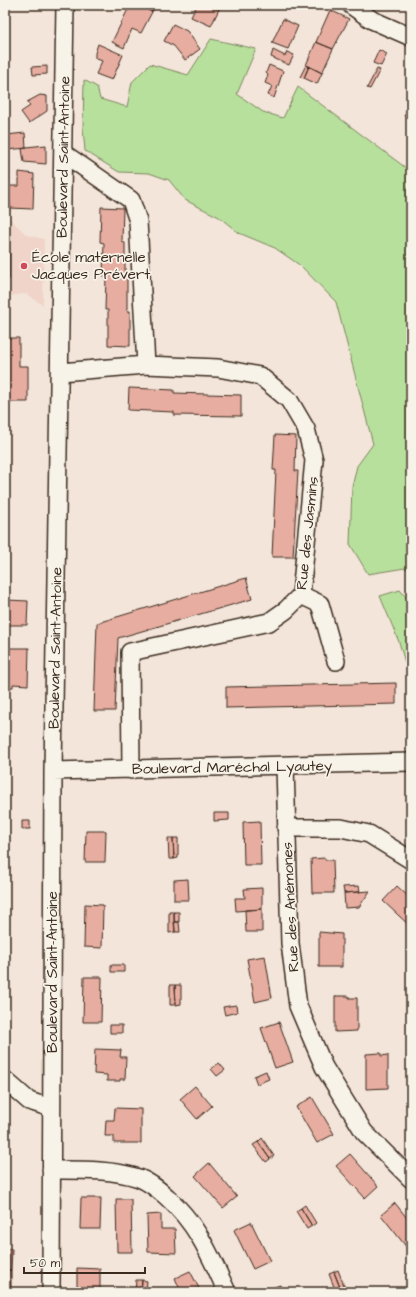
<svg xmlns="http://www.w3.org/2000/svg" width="416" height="1297" font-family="'Architects Daughter',sans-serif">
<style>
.built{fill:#f0d4c9}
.green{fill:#b8e09d;stroke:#7a855e}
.building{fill:#e7ada0;stroke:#3b2a1e}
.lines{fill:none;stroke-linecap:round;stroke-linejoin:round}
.minor-casing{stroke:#3b2a1e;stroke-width:20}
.minor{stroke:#f7f3e8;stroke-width:17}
.poi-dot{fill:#d1495b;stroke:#f7f3e8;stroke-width:1.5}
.labels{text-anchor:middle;stroke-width:3.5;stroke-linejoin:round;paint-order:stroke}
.street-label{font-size:15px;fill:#3b2a1e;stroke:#f7f3e8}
.poi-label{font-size:15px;fill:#3b2a1e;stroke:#f7f3e8;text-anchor:start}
</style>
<rect width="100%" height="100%" fill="#f4e5da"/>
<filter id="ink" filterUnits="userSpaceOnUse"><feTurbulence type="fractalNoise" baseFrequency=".025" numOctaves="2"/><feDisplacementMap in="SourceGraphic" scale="8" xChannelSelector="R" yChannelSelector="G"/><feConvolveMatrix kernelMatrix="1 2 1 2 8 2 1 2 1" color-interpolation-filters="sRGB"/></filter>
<g filter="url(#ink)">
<path class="built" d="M5 210 12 221 27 235 44 239 43 305 26 294 5 296Z"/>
<path class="green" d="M211 39 256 49 237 94 263 112 283 118 298 87 410 171 407 197 411 199V571L405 568 368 574 350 544 352 487 357 466 373 444 336 302 301 266 275 248 239 233 219 217 185 200 169 180 149 173 119 172 85 151 83 128 84 80 97 87 100 99 127 107 132 82 150 64 188 75Z
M400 590 411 603V683L399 642 380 596Z"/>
<path class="building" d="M130 5H138L152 12 141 33 132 29 124 48 112 42Z
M138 5H155L152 12Z
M197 5H221L211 26 191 17Z
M330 10 349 19 333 49 316 42Z
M283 19 298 26 288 49 272 43Z
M173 24 187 31 200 49 185 60 174 46 164 41Z
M316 42 333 49 322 73 306 65Z
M98 44 123 55 112 80 96 74 102 61 95 58V53Z
M273 50 285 56 287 52 294 55 289 65 271 57Z
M379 50 387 54 381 66 373 63Z
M269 65 283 71 274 98 268 95 272 86 265 83 268 75 266 73Z
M306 65 309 66 304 78 300 77Z
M47 66V74L33 75 32 67Z
M309 66 322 73 317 84 304 78Z
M377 69 380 70 370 89 367 88Z
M40 95 47 96V111L29 123 21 112 30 106 27 102Z
M411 100V119L404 116Z
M25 133 26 148 7 150 6 135Z
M46 145V164L24 162 22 149 26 148V147Z
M19 172 34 174 33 209 10 208 9 186H19Z
M101 207 123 208 122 242 125 243V277H127V311H130V346L108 345V310H105L106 276H103L104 243 100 242Z
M5 253H9V279H5Z
M5 338H19V366H28V402H5Z
M129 388 174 390V393L241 395V416L174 415V412L128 410Z
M275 435 296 436 295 471H298L293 557H272L276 470H273Z
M246 578 252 599 118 638 115 711H94L97 623Z
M7 600 28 601 27 625H6Z
M6 648H29L28 685 13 684V687L6 688Z
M396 683V704L226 708V687Z
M214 813H229V820L214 821Z
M22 821H30V829H22Z
M260 821 261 865H244L243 822Z
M86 831H106L105 862H85Z
M168 838H173L174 859H169Z
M173 838H178V858L174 859Z
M325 858V860H333L334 893H312L311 859Z
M188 879 189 900H174V880Z
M359 886 360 892 344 893 343 887Z
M397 886 411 899V927L383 901Z
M262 888V909L236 911 235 898H245L244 889Z
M370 891 359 907 345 908 344 893Z
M85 904 103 905 102 948 84 947Z
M262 909V932H246L245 910Z
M169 912H174L175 932 169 933Z
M174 912H179V922H174Z
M174 922H179L180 932H175Z
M319 932 342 934V967H319Z
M265 956 272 998 255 1002 247 959Z
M111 965H124V972H111Z
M84 977H102L101 1022H83Z
M170 985H175L176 1005H170Z
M175 985H181V1004L176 1005Z
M335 996H349V998H357V1031L335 1032Z
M236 1005 237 1012 225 1015 223 1007Z
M279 1022 293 1062 275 1068 261 1028Z
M110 1025H122V1033H110Z
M95 1049 121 1050 120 1057H126L125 1079H120V1081H107V1075L94 1074Z
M381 1053V1056L388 1055V1088L366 1089V1054Z
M219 1063 225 1070 217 1076 211 1069Z
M266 1071 269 1079 257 1084 254 1076Z
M195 1086 212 1106 197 1119 180 1099Z
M312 1097 334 1134 317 1143 296 1107Z
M115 1108 141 1109V1143H114V1136H105L106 1120H114Z
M262 1138 274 1156 270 1159 258 1142Z
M258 1142 270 1159 266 1162 253 1145Z
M350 1154 378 1186 365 1198 336 1166Z
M209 1163 237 1197 223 1208 195 1176Z
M81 1198H101L100 1229H80Z
M116 1199H131L132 1252H117Z
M395 1203 411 1223V1247L408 1249 381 1215Z
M305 1205 316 1223 312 1226 301 1208Z
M301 1208 312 1226 307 1229 296 1211Z
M161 1214V1229H175L176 1253 148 1252 147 1215Z
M251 1222 270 1261 253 1269 234 1230Z
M5 1249H12L11 1270H5Z
M77 1268 100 1269V1292H77Z
M5 1270H11V1292H5Z
M338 1270 345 1288 341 1290 334 1272Z
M190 1271 201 1292H181L175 1278Z
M334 1272 341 1290 336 1292 329 1274Z
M136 1280H142L141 1292H135Z
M142 1280 147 1281 146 1292H141Z
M280 1285 283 1292H263V1291Z"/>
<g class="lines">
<defs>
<path id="minor" d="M351 5 372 20 411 37
M63 153 131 200 138 221 146 365 218 368 260 376 289 400 306 429 314 460 301 595 286 610 269 622 130 652 131 770
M60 372 146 365
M301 595 320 604 336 661
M285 766 290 943 298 1006 324 1067 364 1132 411 1179
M53 771 411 762
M286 828H341L369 834 411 860
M5 1080 29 1101 51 1108
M51 1170C80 1170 111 1169 139 1178 150 1182 159 1190 167 1197 198 1225 210 1255 227 1292
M51 1292 53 771 65 5"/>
</defs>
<use href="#minor" class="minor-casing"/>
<use href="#minor" class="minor"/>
</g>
</g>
<circle class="poi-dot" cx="24" cy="266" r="4"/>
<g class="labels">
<g class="street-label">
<text transform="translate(63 157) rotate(-89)" y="5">Boulevard Saint-Antoine</text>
<text transform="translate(307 533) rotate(-84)" y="5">Rue des Jasmins</text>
<text transform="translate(55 648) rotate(-89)" y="5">Boulevard Saint-Antoine</text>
<text transform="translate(232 767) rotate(-1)" y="5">Boulevard Maréchal Lyautey</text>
<text transform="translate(290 907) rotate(-93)" y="5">Rue des Anémones</text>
<text transform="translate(52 972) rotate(-90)" y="5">Boulevard Saint-Antoine</text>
</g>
<g class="poi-label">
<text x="32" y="262">École maternelle<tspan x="32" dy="17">Jacques Prévert</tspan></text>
</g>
</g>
<rect width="416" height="1297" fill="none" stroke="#f7f3e8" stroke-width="20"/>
<rect x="10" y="10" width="396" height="1277" fill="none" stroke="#3b2a1e" stroke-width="1.5" filter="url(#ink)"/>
<path d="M24 1267v6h121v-6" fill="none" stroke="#3b2a1e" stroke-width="2"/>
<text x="30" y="1267" font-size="12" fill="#3b2a1e" stroke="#f7f3e8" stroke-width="3" paint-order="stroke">50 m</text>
</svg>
